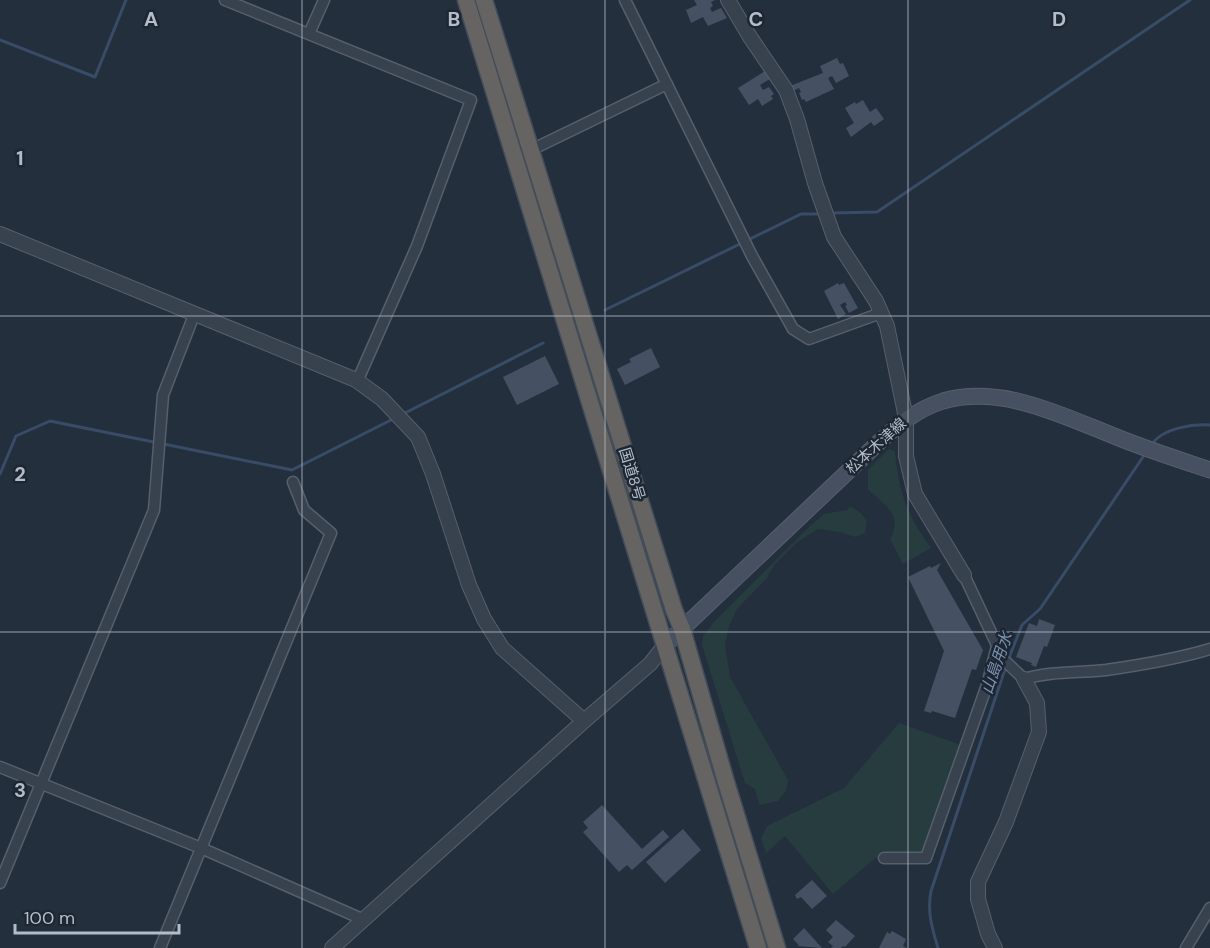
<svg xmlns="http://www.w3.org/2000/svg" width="1210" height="948" font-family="'DM Sans','Noto Sans JP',sans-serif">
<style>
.green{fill:#263c3f}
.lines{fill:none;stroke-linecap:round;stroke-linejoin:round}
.stream{stroke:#394c67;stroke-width:3}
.building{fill:#455162}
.minor-casing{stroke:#565f6c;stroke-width:13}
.tertiary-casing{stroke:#565f6c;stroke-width:16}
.secondary-casing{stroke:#565f6c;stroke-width:17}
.trunk-casing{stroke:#434c59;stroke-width:19}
.minor{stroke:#38414e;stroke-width:10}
.tertiary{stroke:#38414e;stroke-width:14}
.secondary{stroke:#465061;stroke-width:15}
.trunk{stroke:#656462;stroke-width:16}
.grid{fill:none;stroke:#b4bcc9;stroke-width:1.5;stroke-opacity:0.55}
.labels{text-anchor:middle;stroke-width:5;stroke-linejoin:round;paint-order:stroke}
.street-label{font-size:15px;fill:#b4bcc9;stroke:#1d2633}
.water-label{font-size:16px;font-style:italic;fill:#7c92b1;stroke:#1d2633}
.grid-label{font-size:20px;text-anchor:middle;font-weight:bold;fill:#b4bcc9;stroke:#1d2633;stroke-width:5;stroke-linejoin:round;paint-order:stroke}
</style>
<rect width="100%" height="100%" fill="#242f3e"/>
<path class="green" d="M889 449 895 451C899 493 906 513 931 548L903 564 890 539C904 513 883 505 868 489V470Z
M850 506 861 513 867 521 865 533 856 537 839 532 818 529 796 543 774 565 767 578 737 609 729 626 725 645 730 677 788 780 786 791 778 801 761 805 759 804 755 789 745 783 702 645 703 636 714 622 810 526 824 514 847 510Z
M899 723 961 745 926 850 920 854 890 853 879 855 833 894 785 836 766 853 761 839 767 826 844 788Z"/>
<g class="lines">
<path class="stream" d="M0 40 95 77 126 0
M831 213 877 212 1190 0
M605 310 801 214H821
M403 414 543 343
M1152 444C1163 428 1192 424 1210 425
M0 474 16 436 50 421 292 470 395 418
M1008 660 1022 625 1040 609 1145 454
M938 948C932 928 927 912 931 891L1006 666"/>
</g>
<path class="building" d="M694 0H715L711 2 713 6 710 8 712 12 721 8 727 18 708 26 703 17 691 23 686 10 697 5Z
M837 58 840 64 843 63 849 76 836 83 832 76 828 78 834 89 806 102 804 99 802 100 799 93 801 92 799 88 793 91 790 86 823 73 820 66Z
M765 71 770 79 760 85 763 90 769 87 774 94 771 96 773 99 762 106 758 99 749 105 738 88Z
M863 100 870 112 876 108 884 119 874 126 871 122 851 137 846 128 854 123 845 108 855 102 856 104Z
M838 283 839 285 844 283 858 308 849 313 845 306 847 305 845 302 840 305 846 314 838 319 824 291Z
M651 348 660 367 625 385 617 369 631 362 629 359Z
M545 356 559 384 517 405 503 377Z
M941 563 937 570 983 650 976 670 972 669 955 718 932 711 931 713 924 711 944 651 908 577 930 566 931 568Z
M1039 619 1055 625 1047 647 1044 646 1036 667 1031 665 1032 663 1016 657 1029 623 1037 626Z
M602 805 642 849 663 830 669 837 632 870 627 865 619 872 583 832 588 828 583 822Z
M683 829 701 850 665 883 646 862Z
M812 880 827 896 812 909 801 897 797 899 795 895Z
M836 920 855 936 845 947 843 946 841 948H831L833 946 828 942 833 937 826 930Z
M804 928 822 948 797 946 799 945 793 939Z
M892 931 906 939 903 946 907 948H879L887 932 890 934Z"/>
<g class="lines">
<defs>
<path id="minor" d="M225 0 471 100 417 246 360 375 356 380
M625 0 752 256 793 329 809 339 881 313
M309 34 324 0
M531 150 667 84
M964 575 1004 660 1024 679C1051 671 1078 673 1106 670 1141 665 1177 659 1210 649
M0 767 201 848 362 919
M884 858H926L987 685 997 646
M0 883 154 510 163 395 194 315
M160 948 331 533 304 510 293 482
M1186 948 1210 908"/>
<path id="tertiary" d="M728 0 750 37 786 90 797 119 815 183 834 237 876 301 887 326 906 418V456L915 494 964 575
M0 234 356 380 382 399 418 437 433 474 469 585 484 619 502 648 584 721
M332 948 584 721 650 664 665 645
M995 948 988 934 978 899V882L1006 822 1039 732 1037 703 1024 679"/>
<path id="secondary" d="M665 645 878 443C897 426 917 409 943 401 1003 384 1065 417 1119 438 1149 450 1180 460 1210 470"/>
<path id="trunk" d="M466 0C564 316 661 632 758 948
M484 0 674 610 682 629 726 782 777 948"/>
</defs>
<use href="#minor" class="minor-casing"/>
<use href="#tertiary" class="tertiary-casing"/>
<use href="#secondary" class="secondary-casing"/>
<use href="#trunk" class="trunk-casing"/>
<use href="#minor" class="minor"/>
<use href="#tertiary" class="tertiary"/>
<use href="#secondary" class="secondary"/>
<use href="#trunk" class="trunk"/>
</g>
<path class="grid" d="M302 0V948M605 0V948M908 0V948M0 316H1210M0 632H1210"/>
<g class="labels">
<g class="street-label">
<text transform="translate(876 446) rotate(-42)" y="5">松本木津線</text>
<text transform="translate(632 474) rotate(73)" y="5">国道8号</text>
</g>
<g class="water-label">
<text transform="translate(996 663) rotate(-71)" y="6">山島用水</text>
</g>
</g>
<g class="grid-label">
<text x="151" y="26">A</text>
<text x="454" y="26">B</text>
<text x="756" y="26">C</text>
<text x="1059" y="26">D</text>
<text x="20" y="165">1</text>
<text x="20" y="481">2</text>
<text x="20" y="797">3</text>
</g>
<path d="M15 924v9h164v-9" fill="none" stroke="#b4bcc9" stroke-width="3"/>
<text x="24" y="924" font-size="18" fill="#b4bcc9" stroke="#1d2633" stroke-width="4.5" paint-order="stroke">100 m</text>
</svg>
